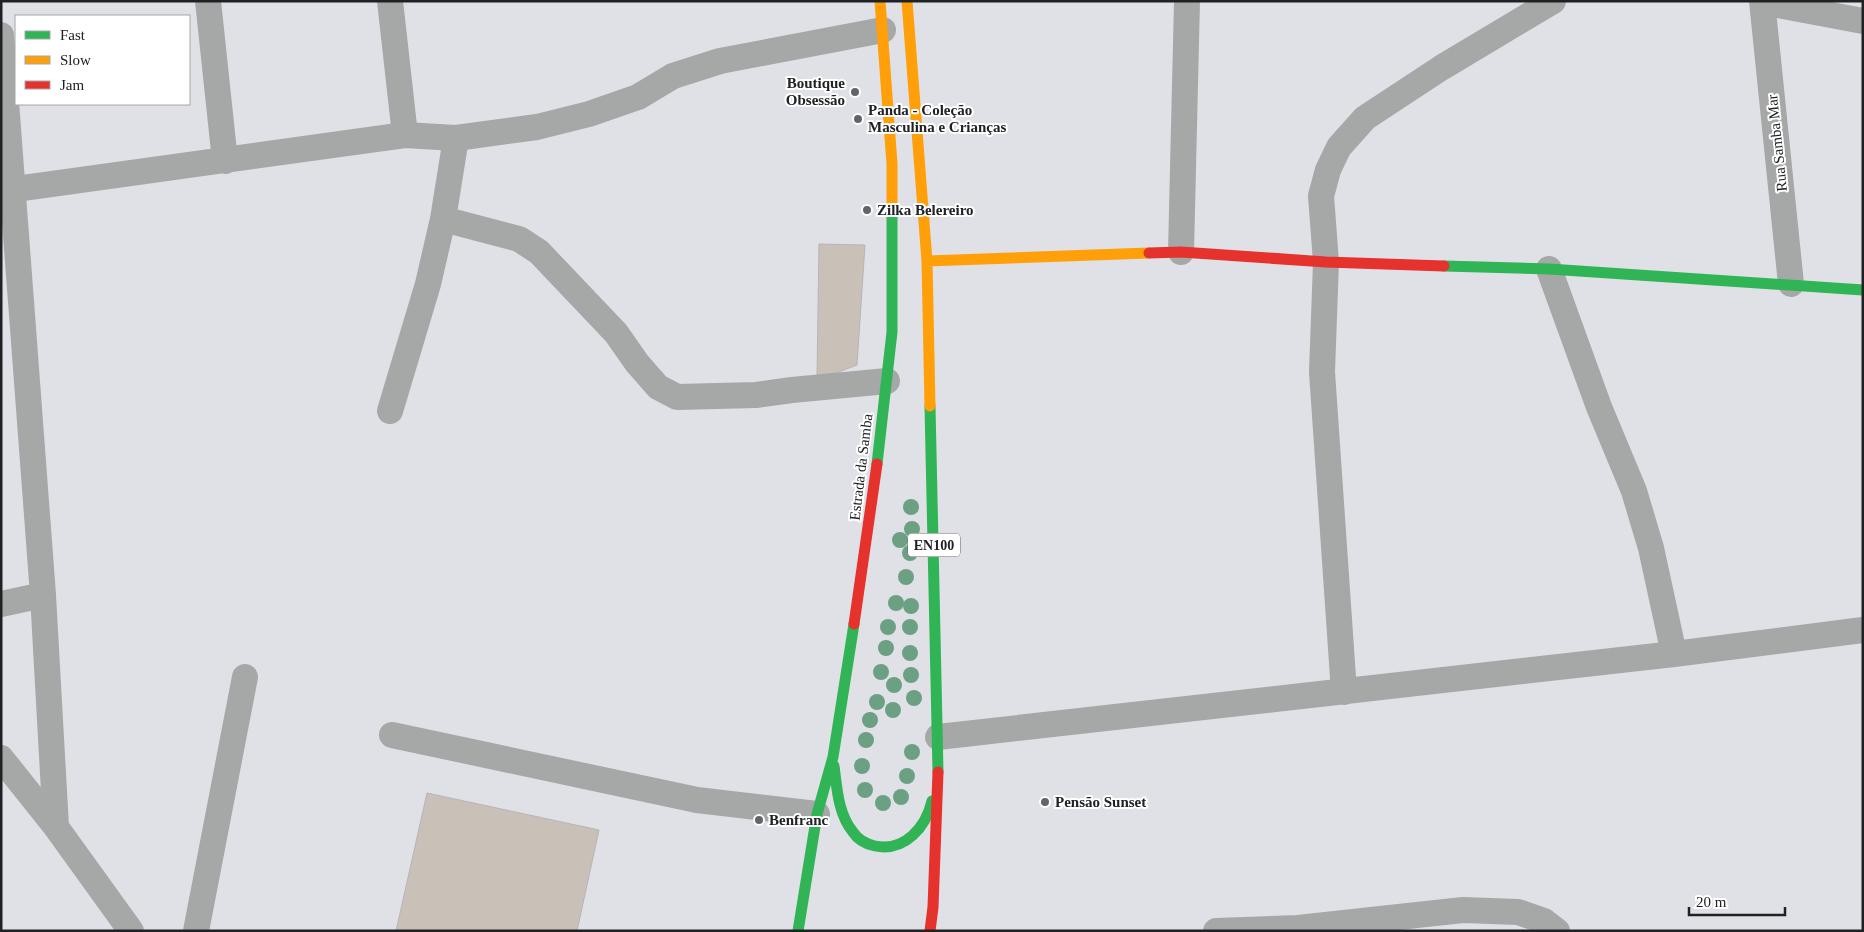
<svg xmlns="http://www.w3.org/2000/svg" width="1864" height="932" font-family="'Times New Roman',serif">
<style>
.building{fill:#c9c0b8;stroke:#b6b4b6}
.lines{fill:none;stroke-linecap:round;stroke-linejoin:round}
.street{stroke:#a6a8a7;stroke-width:26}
.fast{stroke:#30b455;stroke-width:11}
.slow{stroke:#ff9f0a;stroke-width:11}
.jam{stroke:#e5322d;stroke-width:11}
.tree{fill:#6ca082}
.poi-dot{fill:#636469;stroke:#fff;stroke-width:2}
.labels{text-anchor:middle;stroke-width:4;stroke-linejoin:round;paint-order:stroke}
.shield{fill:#fff;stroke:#636466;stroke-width:1}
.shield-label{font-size:14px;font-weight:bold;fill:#202125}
.poi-label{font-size:15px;font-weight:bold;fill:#202125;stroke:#fff;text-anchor:start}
.street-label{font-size:15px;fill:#202125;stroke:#fff}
</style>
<rect width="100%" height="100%" fill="#e0e1e6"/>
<path class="building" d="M819 244 865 245 857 365 836 373 817 376Z
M427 793 599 830 577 931H396Z"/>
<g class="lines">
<path class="street" d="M208 1 225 161
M390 1 405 135
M1762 1 1791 284
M1762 2 1863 21
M1 35 43 595 56 827
M1 191 405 135 456 138 537 127 589 114 638 97 673 76 720 61 883 30
M443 219 519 239 539 252 616 333 637 363 658 387 677 397 756 395 792 390 887 381
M1181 252 1187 1
M1549 269 1599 407 1634 491 1651 548 1674 654
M390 411 428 284 443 219 456 138
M1 604 43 595
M1344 692 1322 372 1326 262 1321 196 1328 170 1339 147 1365 118 1441 68 1553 1
M392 735 697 800 817 814
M938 737 1674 654 1863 630
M1 758 56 827 131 931
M196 931 245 677
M1216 931 1298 928 1463 910 1518 912 1544 921 1557 931"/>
<path class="fast" d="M1444 266 1549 269 1863 290
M930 406 938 772
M877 464 892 332V208
M834 766C837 788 838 814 853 832 858 840 866 844 875 846 905 852 926 827 932 801
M798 931 817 814 833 757 854 624"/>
<path class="slow" d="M880 1 892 164V208
M907 1 927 261 930 406
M927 261 1149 253"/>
<path class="jam" d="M1149 253 1181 252 1326 262 1444 266
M854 624 877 464
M930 931 933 907 938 772"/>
</g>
<g class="tree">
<circle cx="911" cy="507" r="8"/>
<circle cx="912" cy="529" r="8"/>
<circle cx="900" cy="540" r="8"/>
<circle cx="910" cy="553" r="8"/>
<circle cx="906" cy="577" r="8"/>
<circle cx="896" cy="603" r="8"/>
<circle cx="911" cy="606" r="8"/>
<circle cx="888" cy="627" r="8"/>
<circle cx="910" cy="627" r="8"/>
<circle cx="886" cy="648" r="8"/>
<circle cx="910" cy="653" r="8"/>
<circle cx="881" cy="672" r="8"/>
<circle cx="911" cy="675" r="8"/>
<circle cx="894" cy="685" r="8"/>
<circle cx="914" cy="698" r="8"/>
<circle cx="877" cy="702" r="8"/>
<circle cx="893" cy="710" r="8"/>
<circle cx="870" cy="720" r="8"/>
<circle cx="866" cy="740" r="8"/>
<circle cx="912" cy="752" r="8"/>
<circle cx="862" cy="766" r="8"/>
<circle cx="907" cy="776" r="8"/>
<circle cx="865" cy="790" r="8"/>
<circle cx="901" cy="797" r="8"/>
<circle cx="883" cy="803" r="8"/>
</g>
<g class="poi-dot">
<circle cx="855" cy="92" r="5"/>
<circle cx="858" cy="119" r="5"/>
<circle cx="867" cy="210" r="5"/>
<circle cx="1045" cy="802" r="5"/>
<circle cx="759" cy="820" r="5"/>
</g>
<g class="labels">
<rect class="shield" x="908" y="533.5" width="52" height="23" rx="4"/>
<g class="shield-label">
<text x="934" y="550">EN100</text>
</g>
<g class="poi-label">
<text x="845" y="88" text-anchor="end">Boutique<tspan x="845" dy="17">Obsessão</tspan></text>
<text x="868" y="115">Panda - Coleção<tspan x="868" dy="17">Masculina e Crianças</tspan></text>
<text x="877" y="215">Zilka Belereiro</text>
<text x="1055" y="807">Pensão Sunset</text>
<text x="769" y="825">Benfranc</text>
</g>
<g class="street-label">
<text transform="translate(1777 143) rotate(-96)" y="5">Rua Samba Mar</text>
<text transform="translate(861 467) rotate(-83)" y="5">Estrada da Samba</text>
</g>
</g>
<rect width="1864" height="932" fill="none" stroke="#202125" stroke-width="5"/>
<rect x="15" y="15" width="175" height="90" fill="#ffffff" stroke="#a6a6a8"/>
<rect x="25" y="31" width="25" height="8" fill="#30b455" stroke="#a6a6a8"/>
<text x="60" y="40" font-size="15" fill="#202125">Fast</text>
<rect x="25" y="56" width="25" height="8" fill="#ff9f0a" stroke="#a6a6a8"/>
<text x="60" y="65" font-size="15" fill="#202125">Slow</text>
<rect x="25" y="81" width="25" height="8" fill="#e5322d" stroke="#a6a6a8"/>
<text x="60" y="90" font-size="15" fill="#202125">Jam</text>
<path d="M1689 907v8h96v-8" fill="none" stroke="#202125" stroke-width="2.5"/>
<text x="1696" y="907" font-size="15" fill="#202125" stroke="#ffffff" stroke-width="4" paint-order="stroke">20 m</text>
</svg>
